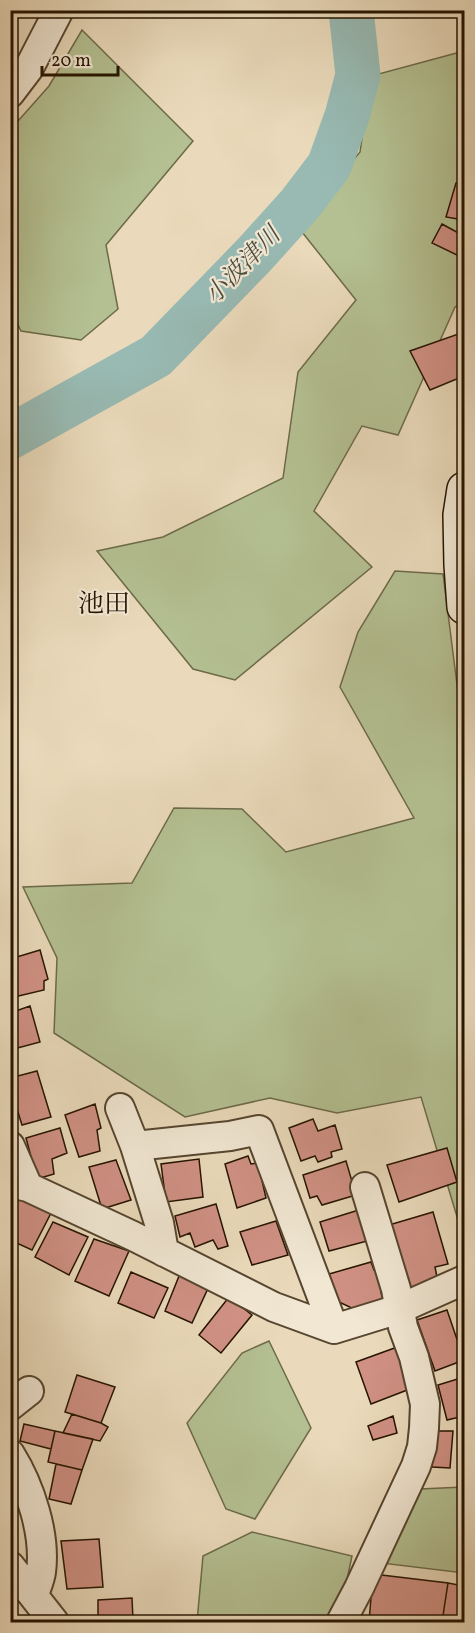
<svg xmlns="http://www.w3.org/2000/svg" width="475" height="1633" font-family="Vollkorn,'Noto Serif JP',serif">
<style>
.green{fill:#b4c092;stroke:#6c6a49;stroke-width:1.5}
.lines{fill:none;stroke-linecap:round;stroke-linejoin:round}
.river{stroke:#98bab3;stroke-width:45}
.building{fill:#d09184;stroke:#251300;stroke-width:1.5}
.minor-casing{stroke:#56452f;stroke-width:32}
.secondary-casing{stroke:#251300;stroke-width:36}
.minor{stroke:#f1e7d3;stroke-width:28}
.secondary{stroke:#f1e7d3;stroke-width:33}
.labels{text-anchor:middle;stroke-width:4.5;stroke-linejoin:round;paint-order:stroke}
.water-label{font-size:24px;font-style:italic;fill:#4d4d3f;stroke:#f1e7d3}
.quarter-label{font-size:26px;fill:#251300;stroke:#f1e7d3}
</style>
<rect width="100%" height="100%" fill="#eadabb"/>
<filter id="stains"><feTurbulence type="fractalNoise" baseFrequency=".00333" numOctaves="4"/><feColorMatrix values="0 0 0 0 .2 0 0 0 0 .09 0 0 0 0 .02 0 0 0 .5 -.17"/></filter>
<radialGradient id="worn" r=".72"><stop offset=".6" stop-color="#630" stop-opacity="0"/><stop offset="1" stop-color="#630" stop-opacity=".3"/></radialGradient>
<path class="green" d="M82 30 193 141 106 245 118 309 81 340 21 331 11 310 10 130 49 86Z
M464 51V302L455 307 398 435 362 426 314 511 372 567 235 680 193 669 97 551 163 537 283 478 298 372 356 300 298 227 360 152 371 76Z
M395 571 443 574 464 740V1216L458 1220 421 1097 337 1113 270 1098 185 1117 54 1033 57 958 23 887 132 883 174 808 242 809 286 852 414 818 340 687 358 632Z
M269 1341 311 1428 255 1519 226 1509 187 1423 242 1353Z
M464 1487V1573L381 1563 420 1489Z
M252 1532 352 1556 342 1603 330 1622H197L203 1556Z"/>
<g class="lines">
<path class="river" d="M10 437 156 356 254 255 300 204 329 166 347 116 358 75 351 10"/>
</g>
<path class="building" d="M10 10H43L42 15 10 14Z
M456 183 464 184V220L446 217Z
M442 224 464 236V247L459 256 432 243Z
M464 332V376L430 390 410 351Z
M40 950 48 979 44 981V990L10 998V959Z
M30 1006 40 1042 10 1050V1013Z
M37 1071 51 1117 22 1125 10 1087V1078Z
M95 1104 101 1128 97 1130 100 1151 79 1157 65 1115Z
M313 1119 318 1131 335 1125 342 1149 331 1152 332 1157 318 1162 315 1156 301 1161 289 1128Z
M60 1128 67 1153 52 1159 54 1174 37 1179 26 1138Z
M447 1148 457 1182 399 1202 387 1165Z
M248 1156 251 1164 258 1163 266 1198 237 1208 225 1164Z
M199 1159 203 1197 166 1202 161 1164Z
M116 1160 131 1200 102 1209 89 1167Z
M346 1161 356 1195 322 1205 317 1196 310 1198 303 1175Z
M10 1193 51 1213 32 1250 10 1240Z
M216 1204 228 1246 218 1249 213 1240 195 1247 190 1233 180 1237 175 1216Z
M362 1209 371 1240 329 1251 320 1222Z
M433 1212 448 1264 435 1267 438 1282 408 1292 389 1225Z
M276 1221 288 1255 252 1265 240 1232Z
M53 1222 88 1237 69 1275 35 1257Z
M94 1239 129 1251 109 1296 75 1281Z
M371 1262 374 1270 381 1267 389 1289 381 1292 384 1303 360 1312 339 1302 329 1274Z
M181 1271 210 1284 192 1323 165 1311Z
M131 1272 168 1288 154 1318 118 1303Z
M229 1297 252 1315 221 1353 199 1335Z
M447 1310 464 1360 435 1371 417 1320Z
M400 1346 415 1387 371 1404 356 1362Z
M77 1375 115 1387 101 1423 65 1412Z
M464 1377V1416L447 1420 438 1385Z
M72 1414 101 1423 108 1427 100 1441 63 1433Z
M393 1416 397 1433 373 1440 368 1426Z
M24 1424 55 1431 51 1449 20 1441Z
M55 1431 93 1439 82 1470 48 1462Z
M435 1431H453L450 1468 432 1467Z
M56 1464 82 1470 71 1504 49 1499Z
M99 1539 103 1587 67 1589 61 1541Z
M373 1574 448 1583 442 1622H369Z
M448 1583 464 1586V1622H442Z
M132 1598 133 1620H98V1600Z"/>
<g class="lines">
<defs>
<path id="minor" d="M10 93 29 68 59 10
M120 1108 135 1146
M10 1146 28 1187
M10 1183 28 1187 133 1236 274 1307 334 1329 399 1309 464 1280
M164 1252 159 1223 135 1146 230 1136 259 1130 334 1329
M10 1406 29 1391
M10 1454C30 1486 46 1534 41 1572 40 1580 36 1588 34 1595
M10 1566 54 1622
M341 1622 359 1588 416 1466 422 1447 424 1428 425 1404 414 1357 403 1327 396 1289 365 1187"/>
<path id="secondary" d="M464 489 460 515 461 565 464 607"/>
</defs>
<use href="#minor" class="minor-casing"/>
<use href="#secondary" class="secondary-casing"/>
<use href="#minor" class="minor"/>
<use href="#secondary" class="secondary"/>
</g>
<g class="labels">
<g class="water-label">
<text transform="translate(242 265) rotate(-46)" y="8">小波津川</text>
</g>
<g class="quarter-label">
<text x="104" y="612">池田</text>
</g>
</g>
<rect width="475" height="1633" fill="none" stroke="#eadabb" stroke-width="36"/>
<rect x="12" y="12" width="451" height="1609" fill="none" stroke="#251300" stroke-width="3"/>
<rect x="18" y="18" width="439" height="1597" fill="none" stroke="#251300" stroke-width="1.5"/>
<path d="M42 66v9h76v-9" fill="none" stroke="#251300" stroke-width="3"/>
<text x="51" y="66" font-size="18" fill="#251300" stroke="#f1e7d3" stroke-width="4.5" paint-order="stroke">20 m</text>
<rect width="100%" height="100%" filter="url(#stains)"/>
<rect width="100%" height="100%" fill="url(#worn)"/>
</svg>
